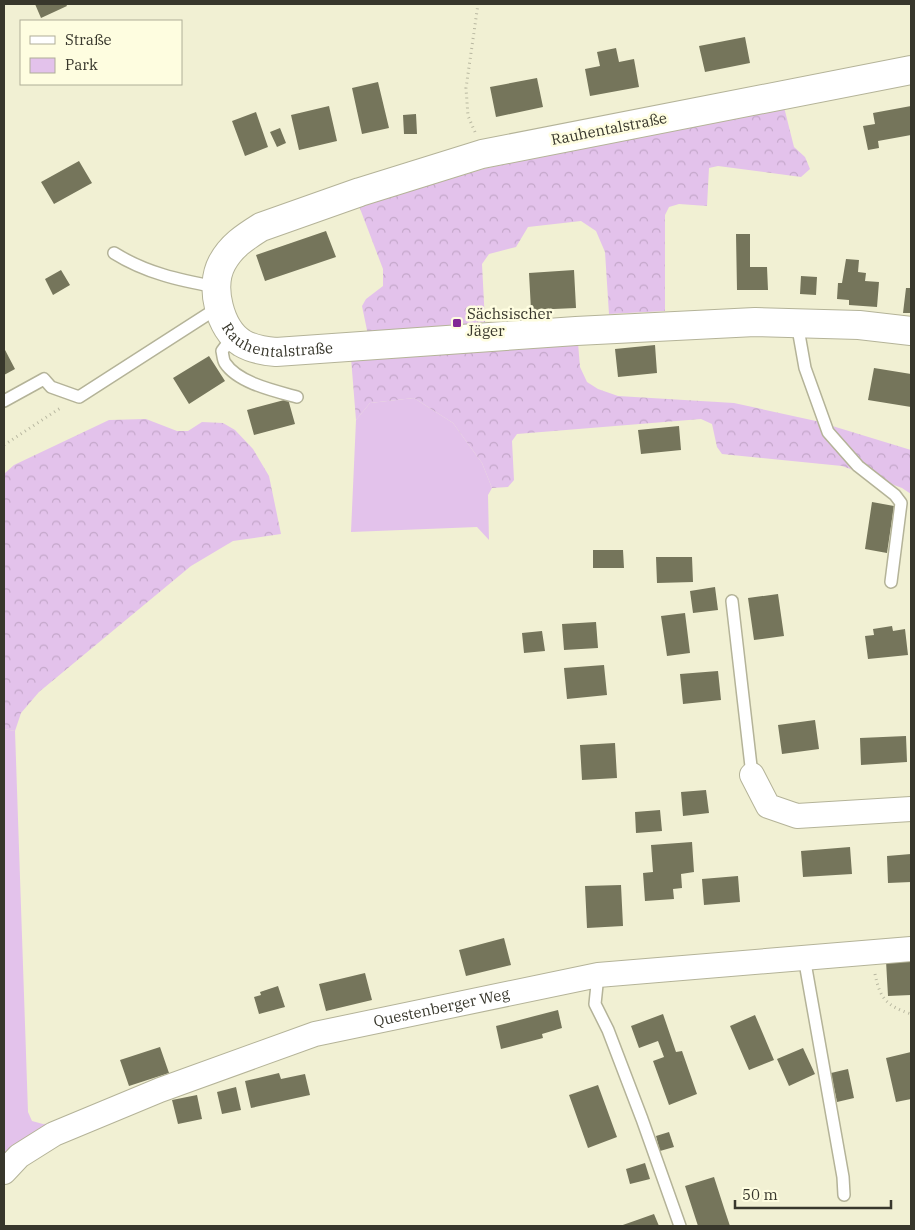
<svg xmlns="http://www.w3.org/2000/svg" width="915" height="1230" font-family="'IBM Plex Serif',serif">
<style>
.green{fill:#e3c2eb}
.forest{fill:url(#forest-crowns)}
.building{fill:#75755b}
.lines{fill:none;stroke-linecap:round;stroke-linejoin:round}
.lane-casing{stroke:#b4b398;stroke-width:14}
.street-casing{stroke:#b4b398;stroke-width:26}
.secondary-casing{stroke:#b4b398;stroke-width:30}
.path{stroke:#b8b7a0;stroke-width:3;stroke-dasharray:1 4;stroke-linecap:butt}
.lane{stroke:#fff;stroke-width:11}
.street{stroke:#fff;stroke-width:24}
.secondary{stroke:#fff;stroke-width:28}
.poi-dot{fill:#812895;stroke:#fefde0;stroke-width:2}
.labels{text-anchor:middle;stroke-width:5;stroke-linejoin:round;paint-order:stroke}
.street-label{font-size:15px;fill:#38372c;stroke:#fefde0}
.poi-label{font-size:15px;fill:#38372c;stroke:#fefde0;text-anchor:start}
</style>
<defs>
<pattern id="forest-crowns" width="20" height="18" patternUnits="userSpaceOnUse" patternTransform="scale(1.25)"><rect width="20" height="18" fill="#e3c2eb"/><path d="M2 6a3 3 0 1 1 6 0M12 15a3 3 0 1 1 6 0" fill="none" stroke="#c4a7ca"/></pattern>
</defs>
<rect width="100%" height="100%" fill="#f1f0d3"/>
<path class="green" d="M414 398 453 423 482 463 492 488 488 495 489 540 477 527 351 532 356 420 370 403Z
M4 729 15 731 28 1112 32 1121 43 1124 57 1123 4 1172Z"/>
<path class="forest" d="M784 107 794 147 805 157 810 169 801 177 718 166 709 168 707 206 679 204 669 207 665 215V311L609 314 605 252 596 231 581 221 528 227 516 247 489 254 482 264 485 322 368 335 362 306 366 299 383 286V269L359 206 487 168Z
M578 343 580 367 587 382 598 389 618 396 734 403 816 421 911 450V494L902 488 842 466 722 454 717 447 712 424 701 419 517 434 512 441 514 480 508 487 492 488 482 463 453 423 414 398 370 403 356 420 351 358Z
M146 419 177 431H188L202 422 223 423 235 430 253 449 269 476 281 534 233 541 191 566 39 692 21 713 15 731 4 729V474L14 465 109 420Z"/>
<path class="building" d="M35 4H66L67 6 41 18Z
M745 37 750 63 705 72 699 46Z
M616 48 619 62 634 59 639 87 590 96 585 69 600 66 597 52Z
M537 78 543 107 496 117 490 87Z
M378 82 389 128 362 134 352 88Z
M329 106 337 141 299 150 291 115Z
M911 106V135L878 141 879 148 868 150 863 126 875 124 873 113Z
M256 112 268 147 245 156 232 121Z
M416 114 417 134H404L403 115Z
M280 128 286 143 277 147 270 132Z
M79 161 92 183 54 204 41 182Z
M326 231 336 257 265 281 256 255Z
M736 234H750V267H767L768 290H737Z
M846 259 859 260 858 272 866 273 865 281 879 282 877 307 849 305V300L837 299 838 283H842Z
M61 270 70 285 53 295 45 279Z
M574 270 576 308 531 310 529 273Z
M801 276 817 277 816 295 800 294Z
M906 288H911V313H903Z
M655 345 657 373 618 377 615 349Z
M4 348 15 369 4 375Z
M209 356 225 381 189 404 173 378Z
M874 368 911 374V407L868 400Z
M288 399 295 424 254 435 247 410Z
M679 426 681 450 641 454 638 430Z
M872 502 894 506 887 553 865 549Z
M593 550H623L624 568H593Z
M656 557H692L693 582 657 583Z
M715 587 718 610 693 613 690 591Z
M778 594 784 636 754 640 748 598Z
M685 613 690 653 667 656 661 616Z
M596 622 598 648 564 650 562 624Z
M892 626 893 631 905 629 908 655 868 659 865 636 874 635 873 629Z
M542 631 545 651 524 653 522 633Z
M604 665 607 695 567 699 564 668Z
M718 671 721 700 683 704 680 674Z
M815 720 819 749 782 754 778 725Z
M906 736 907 762 861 765 860 738Z
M615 743 617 778 582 780 580 745Z
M706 790 709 813 683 816 681 792Z
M660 810 662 831 636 833 635 812Z
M692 842 694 872 681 874 682 888 673 889 674 899 645 901 643 873 653 872 651 845Z
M850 847 852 874 803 877 801 851Z
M911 854V882L888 883 887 856Z
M738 876 740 902 704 905 702 879Z
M621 885 623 926 587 928 585 886Z
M504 938 511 965 466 976 459 950Z
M911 960V995L888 996 886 961Z
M365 973 372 1000 326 1011 319 984Z
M278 986 285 1007 259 1014 254 997 261 995 260 992Z
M558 1010 562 1028 542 1034 543 1038 501 1049 496 1026Z
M663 1014 676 1052 682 1051 697 1094 669 1105 653 1061 664 1057 658 1041 639 1048 631 1026Z
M755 1015 774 1060 749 1070 730 1026Z
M160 1047 169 1073 129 1086 120 1060Z
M803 1048 815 1074 789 1086 777 1059Z
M911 1052V1099L896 1102 886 1058Z
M848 1069 854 1098 837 1102 831 1073Z
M279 1073 281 1079 305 1074 310 1095 251 1108 245 1081Z
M598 1085 617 1137 588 1148 569 1095Z
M236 1087 241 1110 222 1114 217 1092Z
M197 1095 202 1119 178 1124 172 1100Z
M669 1132 674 1147 660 1151 656 1136Z
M645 1163 650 1179 630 1184 626 1169Z
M714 1177 724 1208 730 1226H698L685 1186Z
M654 1214 659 1226H620Z"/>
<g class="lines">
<defs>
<path id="lane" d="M114 253C146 273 179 280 216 287
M797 323 805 368 828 432 858 466 895 495 901 503 891 582
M233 336 222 351C223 355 223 360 225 363 238 383 275 391 297 397
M4 401 44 379 51 387 79 397 219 307
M732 601 752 775
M804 957 843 1177 844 1195
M598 975 595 1004 608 1030 642 1119 680 1226"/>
<g id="street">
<path d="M752 775 768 806 797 816 911 809"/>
<path id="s1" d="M4 1172 19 1156 54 1134 160 1090 315 1034 598 975 911 949"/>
</g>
<g id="secondary">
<path id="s2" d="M911 70 482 154 360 192 261 227C245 237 231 246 222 263 209 287 220 329 242 343 252 349 264 351 276 352L576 331 755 322 859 325 911 331"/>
</g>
</defs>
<use href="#lane" class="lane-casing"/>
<use href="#street" class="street-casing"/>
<use href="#secondary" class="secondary-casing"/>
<path class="path" d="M475 132 468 116 466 88 478 4
M4 445 62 407
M875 974C880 999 887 1006 911 1014"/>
<use href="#lane" class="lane"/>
<use href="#street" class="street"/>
<use href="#secondary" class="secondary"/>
</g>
<rect class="poi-dot" x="452" y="318" width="10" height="10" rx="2.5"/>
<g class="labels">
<g class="street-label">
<text transform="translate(609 129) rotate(-11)" y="5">Rauhentalstraße</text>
<text dy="5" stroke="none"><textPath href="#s2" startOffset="846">Rauhentalstraße</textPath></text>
<text dy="5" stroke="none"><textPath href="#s1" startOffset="472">Questenberger Weg</textPath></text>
</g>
<g class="poi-label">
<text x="467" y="319">Sächsischer<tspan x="467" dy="17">Jäger</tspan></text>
</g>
</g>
<rect width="915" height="1230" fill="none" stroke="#38372c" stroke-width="10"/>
<rect x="20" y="20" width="162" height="65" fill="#fefde0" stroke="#afae98"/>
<rect x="30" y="36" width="25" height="8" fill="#ffffff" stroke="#afae98"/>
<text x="65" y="45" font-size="15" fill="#38372c">Straße</text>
<rect x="30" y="58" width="25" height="15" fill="#e3c2eb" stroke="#afae98"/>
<text x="65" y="70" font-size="15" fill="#38372c">Park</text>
<path d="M735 1200v8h156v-8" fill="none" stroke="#38372c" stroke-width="2.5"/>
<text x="742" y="1200" font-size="15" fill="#38372c" stroke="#fefde0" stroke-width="4" paint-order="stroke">50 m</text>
</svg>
